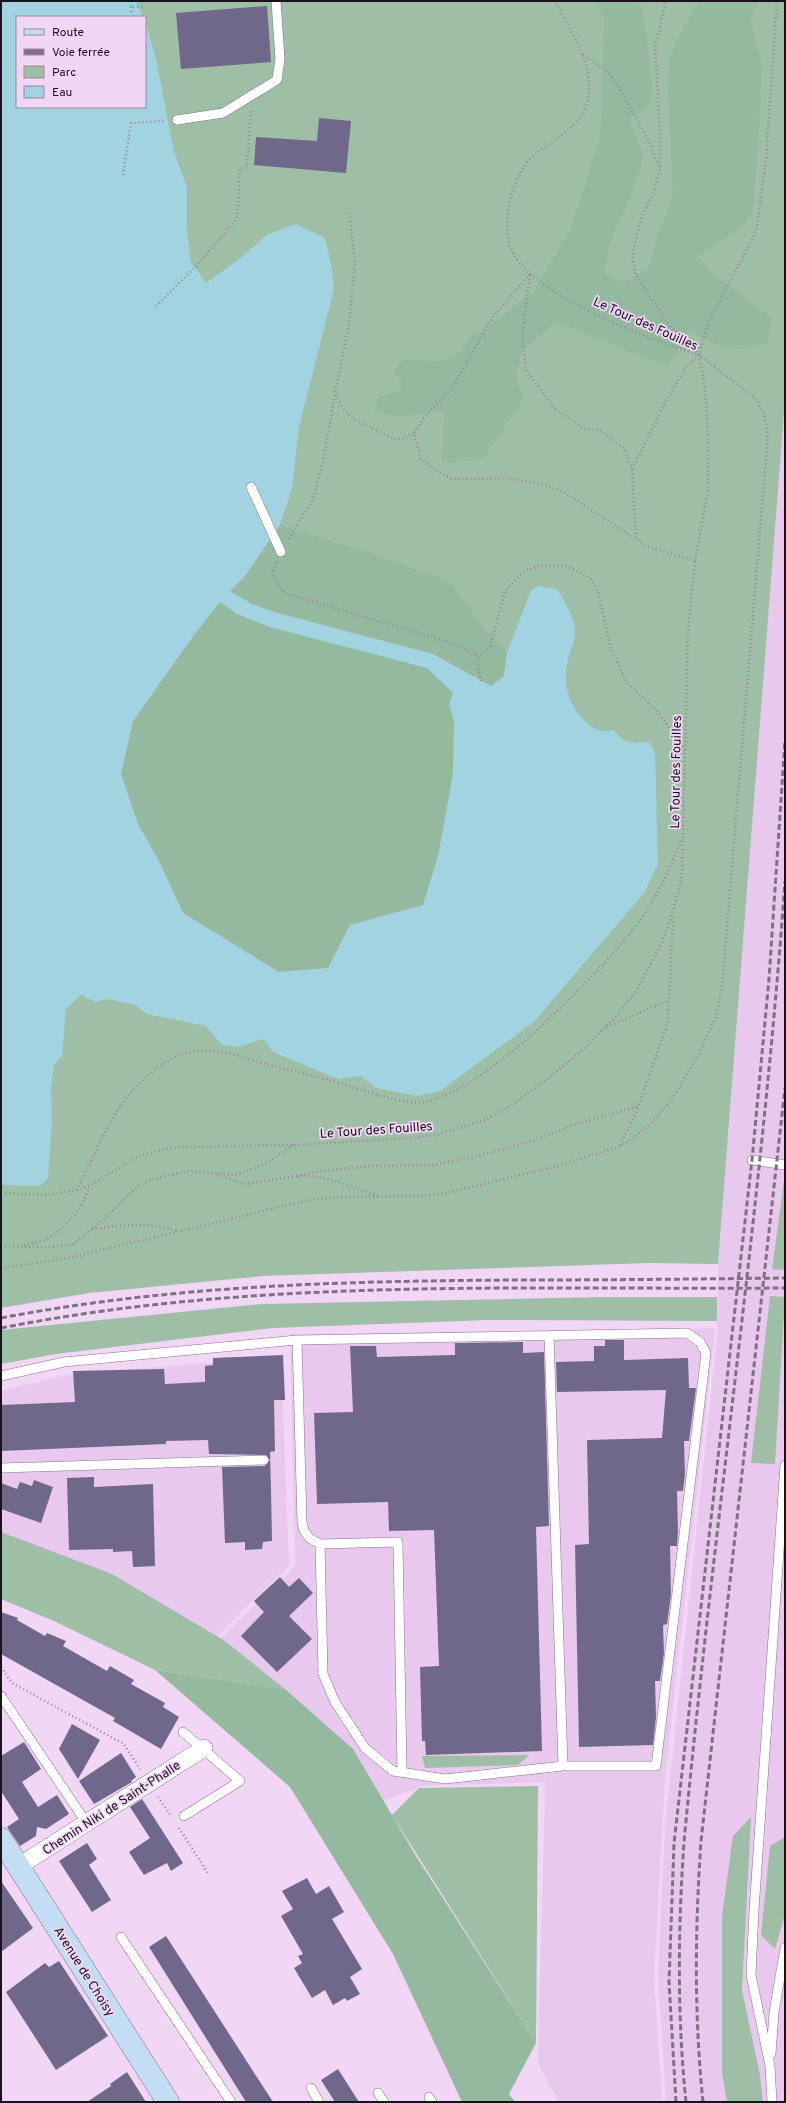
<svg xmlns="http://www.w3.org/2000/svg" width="786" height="2103" font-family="Overpass,sans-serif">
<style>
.built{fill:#e8c9ed}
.green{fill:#9ebea6;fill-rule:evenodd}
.forest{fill:#95b99e}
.water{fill:#a1d3e0;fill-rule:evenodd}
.building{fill:#6f688b}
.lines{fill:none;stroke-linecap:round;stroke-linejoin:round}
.service-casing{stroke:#89728d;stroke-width:10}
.minor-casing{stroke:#89728d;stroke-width:18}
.secondary-casing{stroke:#89728d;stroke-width:23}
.path{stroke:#97849a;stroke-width:2.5;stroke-dasharray:1 3;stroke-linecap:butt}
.service{stroke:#fff;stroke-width:9}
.minor{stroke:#fff;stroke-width:17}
.secondary{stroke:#c2ddf4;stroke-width:22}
.rail{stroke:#817084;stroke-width:3;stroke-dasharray:6 3;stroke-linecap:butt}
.labels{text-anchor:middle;stroke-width:3.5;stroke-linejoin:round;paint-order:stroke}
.street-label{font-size:13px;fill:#1a111c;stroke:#f1d7f5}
</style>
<rect width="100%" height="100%" fill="#f1d7f5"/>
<path class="built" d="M785 400V2102H666L658 1977 665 1825 717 1337 718 1264Z
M715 1328 665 1780 654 1974 662 2102H559L538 2064 545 1782 422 1786 363 1809 218 1641 295 1567 290 1334Z
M281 1358 289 1566 216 1637 1 1534V1391L76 1373Z"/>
<path class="green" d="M1 1H785V400L718 1264 649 1263 263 1276 89 1293 1 1308ZM17 17H145V107H17Z
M784 1181 785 1270 772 1269Z
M770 1296 785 1297 775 1464 751 1463Z
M603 1297H717V1321L488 1320 273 1328 56 1354 1 1364V1330L262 1304Z
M1 1532 112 1574 225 1641 285 1689 155 1670 56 1622 1 1599Z
M529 1755 518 1765 425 1768 422 1756Z
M538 1786 536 2043 392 1815 419 1788Z
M751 1817 742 1990 760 2075 763 2102H727L722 2072V1916L733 1836Z
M785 1837V1915L775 1949 761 1935 770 1846Z"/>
<path class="forest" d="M596 1H638L643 10 653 91 647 108 628 119 644 155 632 193 611 239 604 274 624 282 649 268 656 240 673 197 668 93 669 56 698 1H759L750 18 762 67 757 162 752 212 742 227 698 256 710 272 772 318 767 342C728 354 726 350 691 331L667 367 557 322 523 350 516 374 523 399 483 459 442 463 444 415 441 412 398 416 374 412 380 396 400 391 402 383 393 372 403 359 438 362 460 353 471 336 483 331 533 292 571 229 601 134 604 18Z
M280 525 377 555 450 582 487 632 507 653 504 676 491 686 433 654 274 612 252 604 230 591 245 576Z
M220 602 237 614 427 668 453 693 449 705 454 721 453 774 438 856 423 905 350 925 328 968 279 972 183 913 160 863 138 824 121 774 133 721 194 635Z
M155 1670 285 1689 353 1749 416 1856 536 2043 509 2094 515 2102H462L393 1954 290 1787Z"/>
<path class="water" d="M1 1H136L143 17H17V107H145V20L156 59 174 151 187 188V229L191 262 206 283 238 260 267 235 296 224 325 238 331 264 334 289 299 427 292 488 280 525 245 576 230 591 252 604 274 612 433 654 491 686 504 676 507 653 531 590 539 586 557 589C565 602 575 618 575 634 575 641 571 648 569 655 562 681 566 703 586 722 594 730 603 733 614 730 624 745 632 743 649 742L655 752 658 864 644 893 534 1022 440 1091 417 1096 376 1088 361 1076 338 1079 273 1052 263 1039 239 1047 222 1045 206 1026 147 1014 135 1005 108 999 96 1002 81 995 66 1009 62 1056 54 1065 51 1088 52 1124 48 1178 40 1186 1 1185ZM220 602 237 614 270 627 427 668 453 693 449 705 454 721 453 774 438 856 423 905 350 925 328 968 279 972 183 913 160 863 138 824 121 774 133 721 194 635Z"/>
<path class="building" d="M267 6 271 62 181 69 176 13Z
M319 118 351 121 346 173 254 165 256 137 317 141Z
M605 1340H624V1360L688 1358 689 1388H696L689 1441H684L685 1474 683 1491H677L678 1532 677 1546H670L671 1594 667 1624 663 1625 664 1653 660 1681H655L656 1717 653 1745 579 1747 575 1545 589 1544 587 1440 662 1438 666 1390 557 1392 556 1362 594 1361V1346H605Z
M523 1342V1353L544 1352 549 1526 536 1527 542 1751 426 1755 425 1741H422L420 1667 439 1666 434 1530 389 1531 388 1502 317 1504 314 1413 353 1412 350 1346H376L377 1357 455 1355V1343Z
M283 1355 285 1400H274L275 1451 270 1452 271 1490 272 1541 263 1542 262 1549 245 1550V1542L225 1543 222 1467 265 1466 270 1460 266 1455 209 1454 208 1440 166 1441V1444L1 1451V1405L75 1402 73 1371 164 1369 165 1384 205 1382V1366L213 1365V1358Z
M94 1477V1487L153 1484 155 1566 133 1567 132 1551 113 1552V1549L69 1550 67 1478Z
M34 1480 53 1487 41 1523 1 1509V1483L17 1489 20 1482 32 1486Z
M280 1577 289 1587 299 1578 313 1593 289 1616 312 1639 277 1672 241 1636 264 1612 254 1601Z
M1 1612 18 1618 17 1620 45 1636 47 1633 66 1641 63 1646 107 1671 110 1666 134 1680 131 1684 165 1703 163 1707 179 1717 161 1749 113 1721 115 1718 1 1654Z
M72 1724 100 1740 78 1779 59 1749Z
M24 1742 41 1769 22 1782 38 1807 57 1795 69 1814 46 1829 37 1827 36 1836 20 1846 7 1827 19 1819 1 1791V1756Z
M121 1753 136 1777 131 1781 132 1782 94 1804 79 1781Z
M142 1799 183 1863 171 1871 167 1863 144 1875 129 1852 150 1838 130 1807Z
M87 1843 97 1859 89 1865 111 1900 92 1912 59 1861Z
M307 1878 316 1894 329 1886 344 1912 332 1919 362 1969 350 1977 360 1994 347 2001 345 1998 333 2005 325 1990 312 1998 294 1968 302 1963 298 1956 303 1954 281 1916 293 1909 282 1891Z
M1 1881 33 1928 1 1952Z
M166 1936 273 2102H246L149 1947Z
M59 1961 108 2036 56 2070 6 1992 45 1963 49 1967Z
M338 2069 359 2102H335L321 2080Z
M127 2072 146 2102H87L111 2086 110 2084Z"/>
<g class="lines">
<defs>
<path id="service" d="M177 120 223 113 277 80 280 59 276 1
M251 487 281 552
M752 1160 785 1165
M549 1335 563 1766
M1 1376 64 1362 297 1340 687 1333 700 1342 706 1353 656 1766H563L445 1779 393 1771 365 1748 335 1702 323 1674 320 1544C309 1539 304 1535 302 1522L297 1340
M1 1468 264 1460
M320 1544 398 1542 402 1772
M1 1696 86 1822
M183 1732 240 1781 184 1816
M121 1937 231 2102
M771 2054 774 2012 785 1948
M311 2088 319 2102
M378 2093 384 2102
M429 2097 432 2102
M772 2102 770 2066 751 1975 754 1910 785 1465"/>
<path id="minor" d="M19 1866 204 1748"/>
<path id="secondary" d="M1 1839 168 2102"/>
</defs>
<use href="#service" class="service-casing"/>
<use href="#minor" class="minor-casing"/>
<use href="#secondary" class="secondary-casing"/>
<path class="path" d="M130 1 131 7H144
M131 7V14
M583 55 607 71 618 86 645 134 659 166
M123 175 131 123 164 121
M349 213 355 260 349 324 335 393 343 408 353 419 395 439H404L414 433
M530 274 491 319 454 385 423 419 414 433 421 459 438 472 452 479 508 478 545 485 564 492 647 546 695 561
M530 275 522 337 526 370 556 410 584 429 599 430 624 448 632 469 636 539
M156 306 195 267 237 219 240 168 247 167 251 111
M632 469 664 405 686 367 699 355 708 323 750 244 757 227 766 158 777 1
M289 539 313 499 323 462 335 393
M277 563 272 575 284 593 449 642 479 656
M481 681 477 662 479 656 490 647 505 591 522 573 538 566H568L591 579 598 592 611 649 627 682 658 712 684 749
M607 1027 669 1000
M620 1145 635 1115 668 1022 673 918
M218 1175 243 1184 297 1176H313L339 1182 379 1197
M297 1176 320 1171 371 1166 432 1165 475 1157 526 1143 571 1126 638 1106
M77 1190C100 1145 117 1093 162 1065 168 1062 174 1057 180 1055 209 1045 234 1055 262 1063 283 1069 304 1073 325 1079 354 1087 381 1098 411 1102 469 1111 601 971 635 927 656 900 670 869 682 838
M1 1193 47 1195 77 1190 89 1186 141 1155 160 1150 180 1147 294 1145 412 1138 437 1135 485 1120 510 1106 547 1079 584 1049 618 1014 636 992 663 940 673 911 682 876 688 631 695 561 708 492 707 416 704 381 699 355C651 340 540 298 514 255 506 242 507 226 508 211 510 196 518 173 528 161 547 141 583 129 588 100 595 65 570 30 555 1
M92 1229C125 1225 145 1222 178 1231
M24 1245C31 1243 42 1242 48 1238 68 1226 82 1209 89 1187
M1 1246 46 1247 72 1245 103 1220 138 1186 150 1180 188 1171 234 1175 245 1172 269 1162 293 1145
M1 1268 69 1258 308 1200 343 1197 423 1196 446 1193 554 1167 620 1146 634 1138 652 1122 673 1098 698 1055 715 1019 722 987 768 435 764 414 755 398 699 355 672 329 635 274 633 257 635 243 642 215 653 194 660 168V134L655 48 666 1
M1 1667 12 1683 124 1744 140 1769
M158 1797 171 1816
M179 1828 209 1875"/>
<use href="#service" class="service"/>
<use href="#minor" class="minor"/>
<use href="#secondary" class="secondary"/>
<path class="rail" d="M1 1318C173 1285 346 1281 520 1280 609 1280 697 1279 785 1278
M1 1328C259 1277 524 1290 785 1288
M676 2102 669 1982 674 1843 752 1160 769 979 785 740
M686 2102C677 2015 678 1929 684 1842 714 1522 762 1203 785 881
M703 2102C694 2015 695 1928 701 1841L785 1088"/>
</g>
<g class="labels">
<g class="street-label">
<text transform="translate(646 323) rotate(24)" y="5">Le Tour des Fouilles</text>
<text transform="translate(675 772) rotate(-89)" y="5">Le Tour des Fouilles</text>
<text transform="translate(376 1129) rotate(-4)" y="5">Le Tour des Fouilles</text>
<text transform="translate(111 1807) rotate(-33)" y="5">Chemin Niki de Saint-Phalle</text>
<text transform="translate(85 1971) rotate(58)" y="5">Avenue de Choisy</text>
</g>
</g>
<rect width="786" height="2103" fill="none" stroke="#1a111c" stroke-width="4"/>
<rect x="16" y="16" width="130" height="92" fill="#f1d7f5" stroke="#9b889e"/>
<rect x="24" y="29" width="20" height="6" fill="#c2ddf4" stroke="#9b889e"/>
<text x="52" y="36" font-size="12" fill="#1a111c">Route</text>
<rect x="24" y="49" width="20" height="6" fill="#817084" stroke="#9b889e"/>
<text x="52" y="56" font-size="12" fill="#1a111c">Voie ferrée</text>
<rect x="24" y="66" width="20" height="12" fill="#9ebea6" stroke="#9b889e"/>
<text x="52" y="76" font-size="12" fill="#1a111c">Parc</text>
<rect x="24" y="86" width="20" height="12" fill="#a1d3e0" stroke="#9b889e"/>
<text x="52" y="96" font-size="12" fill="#1a111c">Eau</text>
</svg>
